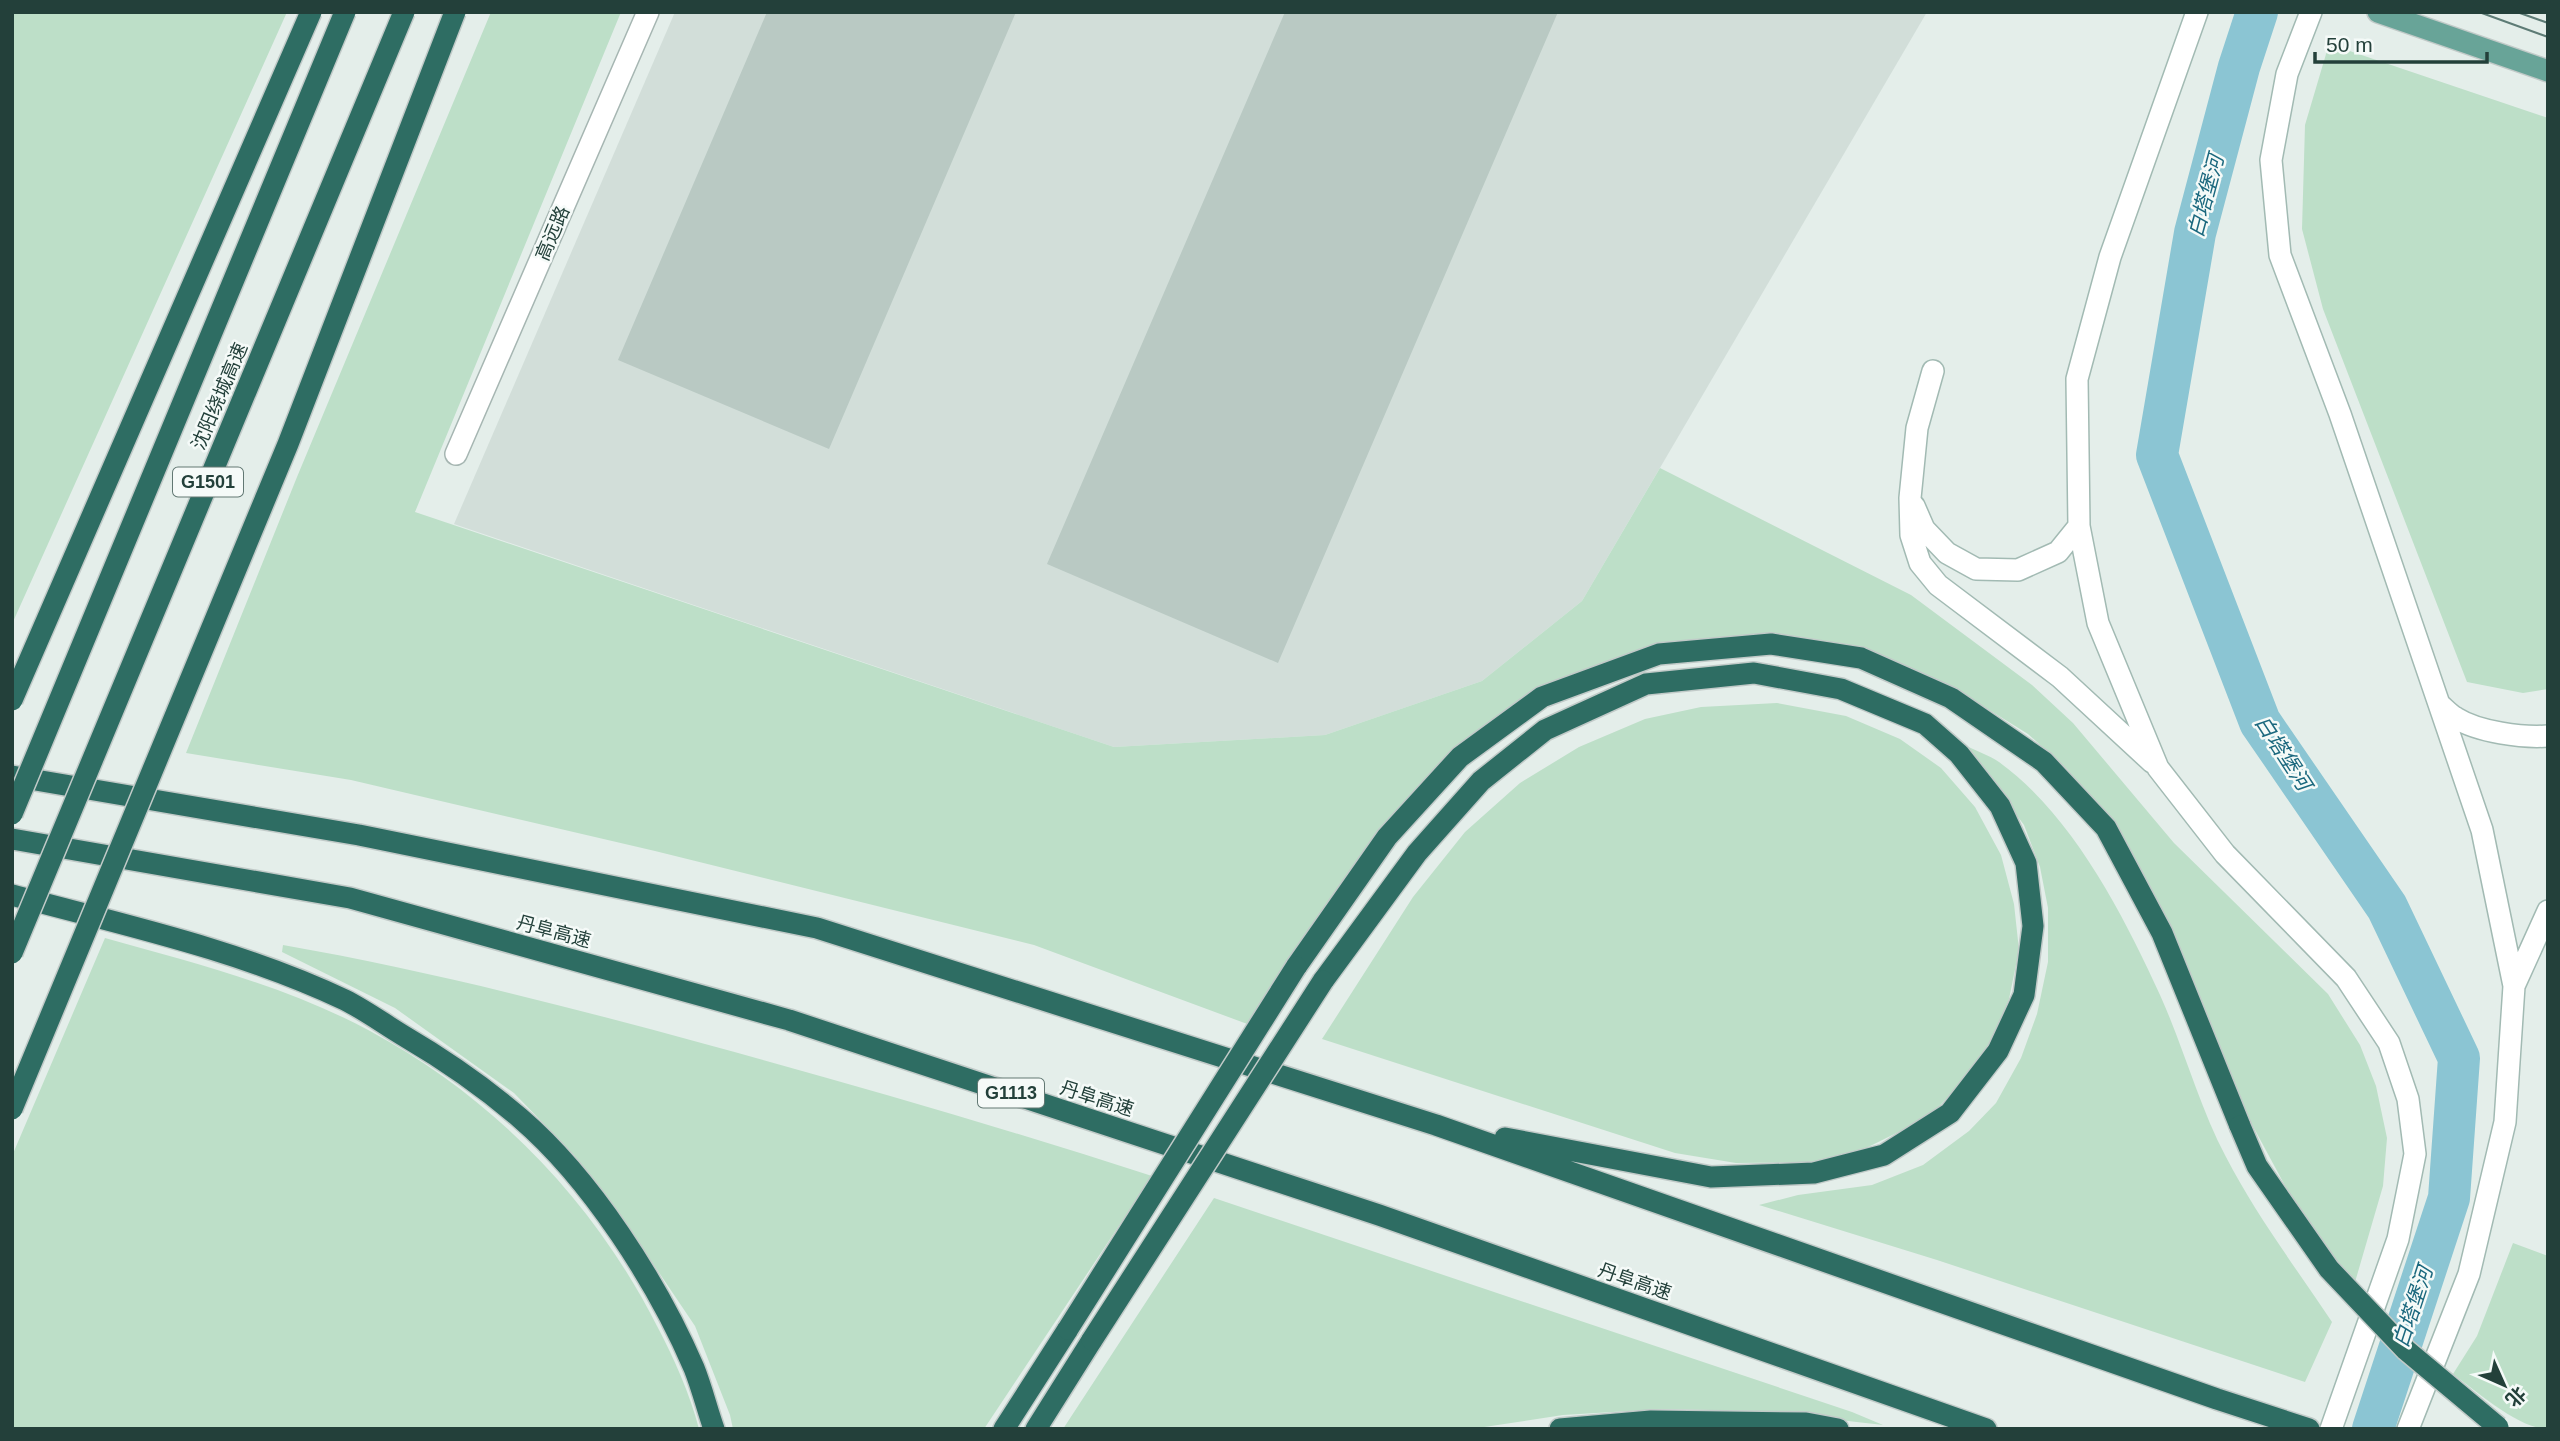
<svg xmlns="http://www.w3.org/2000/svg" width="2560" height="1441" font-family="Helvetica,'Noto Sans SC',sans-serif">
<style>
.built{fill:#d2ded9}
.green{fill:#bddfc8}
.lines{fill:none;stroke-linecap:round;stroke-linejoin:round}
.river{stroke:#8bc5d3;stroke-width:42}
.building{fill:#b9c9c3}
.street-casing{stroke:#a6b6b2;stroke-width:24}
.secondary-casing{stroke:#a2bab3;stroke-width:24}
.primary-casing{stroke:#c1cac8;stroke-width:24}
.highway-casing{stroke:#c1cac8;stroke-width:24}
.street{stroke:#fff;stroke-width:21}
.secondary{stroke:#fff;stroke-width:21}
.primary{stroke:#68a498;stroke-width:21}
.highway{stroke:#2e6d63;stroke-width:21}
.tram{stroke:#5d7b75;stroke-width:2}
.highway-bridge-casing{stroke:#c1cac8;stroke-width:24;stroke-linecap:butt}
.highway-bridge{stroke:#2e6d63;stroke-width:21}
.labels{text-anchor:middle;stroke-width:5;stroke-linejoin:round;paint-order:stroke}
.shield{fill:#f5faf8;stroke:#627873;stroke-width:2}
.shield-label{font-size:18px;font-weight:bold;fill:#23403a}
.street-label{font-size:19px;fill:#23403a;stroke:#f5faf8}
.water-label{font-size:21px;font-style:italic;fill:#1b687e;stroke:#f5faf8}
</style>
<rect width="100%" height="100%" fill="#e4eeea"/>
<path class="built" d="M675 12H1927L1582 601 1482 681 1325 735 1114 747 454 524Z"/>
<path class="green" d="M12 12H287L12 624Z
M491 12H621L415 512 1114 747 1325 735 1482 681 1582 601 1660 468 1911 595 2032 685 2073 723 2174 843 2328 994 2360 1045 2376 1086 2387 1138 2383 1186 2353 1289 2290 1195 2248 1117 2108 818 2067 769 2028 734 1970 698 1908 668 1842 649 1673 646 1459 747 1250 1025 1034 945 655 851 351 780 186 753 297 477Z
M2329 44 2548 118V689L2523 693 2467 682 2323 309 2302 229 2305 125Z
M1777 703 1846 716 1900 739 1941 768 1975 807 2001 855 2014 904 2019 950 2009 999 1992 1041 1963 1081 1929 1117 1860 1151 1817 1162 1736 1163 1675 1153 1322 1039 1413 897 1465 832 1520 783 1579 747 1645 719 1701 707Z
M1965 745C1976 751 1989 755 1999 762 2072 815 2123 914 2160 995 2184 1048 2199 1106 2226 1157 2256 1215 2296 1268 2332 1322L2305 1382 1937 1260 1759 1205 1798 1195 1872 1185 1923 1165 1969 1131 1996 1103 2021 1058 2037 1014 2048 962V908L2040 867 2024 825Z
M105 938C194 963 287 986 370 1031 494 1098 593 1200 657 1326 674 1358 690 1394 699 1429H12V1156Z
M283 945C426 970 566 1006 705 1044 855 1085 1004 1128 1152 1176L984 1429H733L730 1415 695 1326 635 1237 574 1155 514 1093 395 1008 282 952Z
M1214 1198 1852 1412 1883 1425 1760 1411 1662 1409 1563 1415 1471 1429H1063Z
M2513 1243 2548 1256V1429C2519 1429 2476 1391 2453 1374L2477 1336Z"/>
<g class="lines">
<path class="river" d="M2257 12 2239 67 2195 233 2157 455 2260 722 2387 907 2459 1058 2449 1198 2373 1429"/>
</g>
<path class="building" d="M767 12H1016L829 449 618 360Z
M1285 12H1558L1278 663 1047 564Z"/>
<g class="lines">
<defs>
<path id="street" d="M456 454 648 12"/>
<path id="secondary" d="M2197 12 2110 257 2077 379 2079 526 2098 623 2158 768 2225 854 2346 978 2389 1043 2408 1099 2415 1154 2398 1239 2331 1429
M2311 12 2287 74 2271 160 2280 255 2340 414 2482 830 2514 986 2505 1122 2469 1274 2408 1429
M1933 371 1917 428 1910 498 1911 535 1920 563 1938 585 2060 677 2152 762
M1914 506 1924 529 1947 553 1976 569 2018 570 2058 552 2079 526
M2439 704C2445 709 2450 715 2456 718 2478 732 2523 738 2548 736
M2514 986 2548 911"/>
<path id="primary" d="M2378 12 2548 71"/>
<path id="highway" d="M12 776 359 835 817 928 1436 1125 2217 1399 2309 1429
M12 839 350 898 789 1020 1379 1215 1986 1429
M12 895C124 925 240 950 345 1000 365 1010 384 1024 404 1036 445 1060 484 1087 520 1118 591 1179 657 1282 694 1368 702 1388 707 1409 714 1429
M1296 967 1387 837 1460 757 1542 697 1659 654 1771 644 1861 658 1951 698 2044 762 2106 828 2162 933 2240 1126
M1323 981 1417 853 1481 781 1545 730 1646 684 1754 673 1841 689 1925 724 1959 754 2000 806 2026 863 2033 926 2024 995 1998 1051 1950 1113 1884 1155 1814 1173 1711 1177 1505 1138
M1004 1429 1068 1329
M1036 1429 1092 1340
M1560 1429 1651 1421 1806 1423 1838 1429"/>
</defs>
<use href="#street" class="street-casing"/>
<use href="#secondary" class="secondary-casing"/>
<use href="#primary" class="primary-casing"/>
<use href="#highway" class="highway-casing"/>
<use href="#street" class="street"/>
<use href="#secondary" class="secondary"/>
<use href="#primary" class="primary"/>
<use href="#highway" class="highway"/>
<path class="tram" d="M2479 12 2548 37
M2517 12 2548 23"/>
<defs>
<path id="highway-bridge" d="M12 700 311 12
M12 814 345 12
M12 953 404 12
M12 1109 288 444 455 12
M2240 1126 2257 1166 2329 1269 2406 1350 2498 1427
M1068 1329 1296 967
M1092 1340 1323 981"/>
</defs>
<use href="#highway-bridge" class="highway-bridge-casing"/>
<use href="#highway-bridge" class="highway-bridge"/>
</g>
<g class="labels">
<g class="shield">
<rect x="173" y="467.5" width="70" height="29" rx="5"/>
<rect x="978" y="1078.5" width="66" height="29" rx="5"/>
</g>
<g class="shield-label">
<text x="208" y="488">G1501</text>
<text x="1011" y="1099">G1113</text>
</g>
<g class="street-label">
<text transform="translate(552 233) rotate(-67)" y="7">高远路</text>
<text transform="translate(219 396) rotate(-67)" y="7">沈阳绕城高速</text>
<text transform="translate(554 931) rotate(15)" y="7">丹阜高速</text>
<text transform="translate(1097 1098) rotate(18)" y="7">丹阜高速</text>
<text transform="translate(1635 1281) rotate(19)" y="7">丹阜高速</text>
</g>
<g class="water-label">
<text transform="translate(2206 196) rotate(-75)" y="7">白塔堡河</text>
<text transform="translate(2283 753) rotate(57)" y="7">白塔堡河</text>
<text transform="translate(2413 1307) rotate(-72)" y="7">白塔堡河</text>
</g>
</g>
<rect width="2560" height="1441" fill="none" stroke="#23403a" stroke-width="28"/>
<g transform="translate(2504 1385) rotate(135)" stroke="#f5faf8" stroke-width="5" paint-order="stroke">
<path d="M0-5L12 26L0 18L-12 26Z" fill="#23403a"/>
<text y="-10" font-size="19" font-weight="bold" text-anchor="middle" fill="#23403a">北</text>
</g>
<path d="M2315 52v10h172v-10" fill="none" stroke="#23403a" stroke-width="3.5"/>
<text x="2326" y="52" font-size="21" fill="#23403a" stroke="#f5faf8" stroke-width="5" paint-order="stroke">50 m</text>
</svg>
